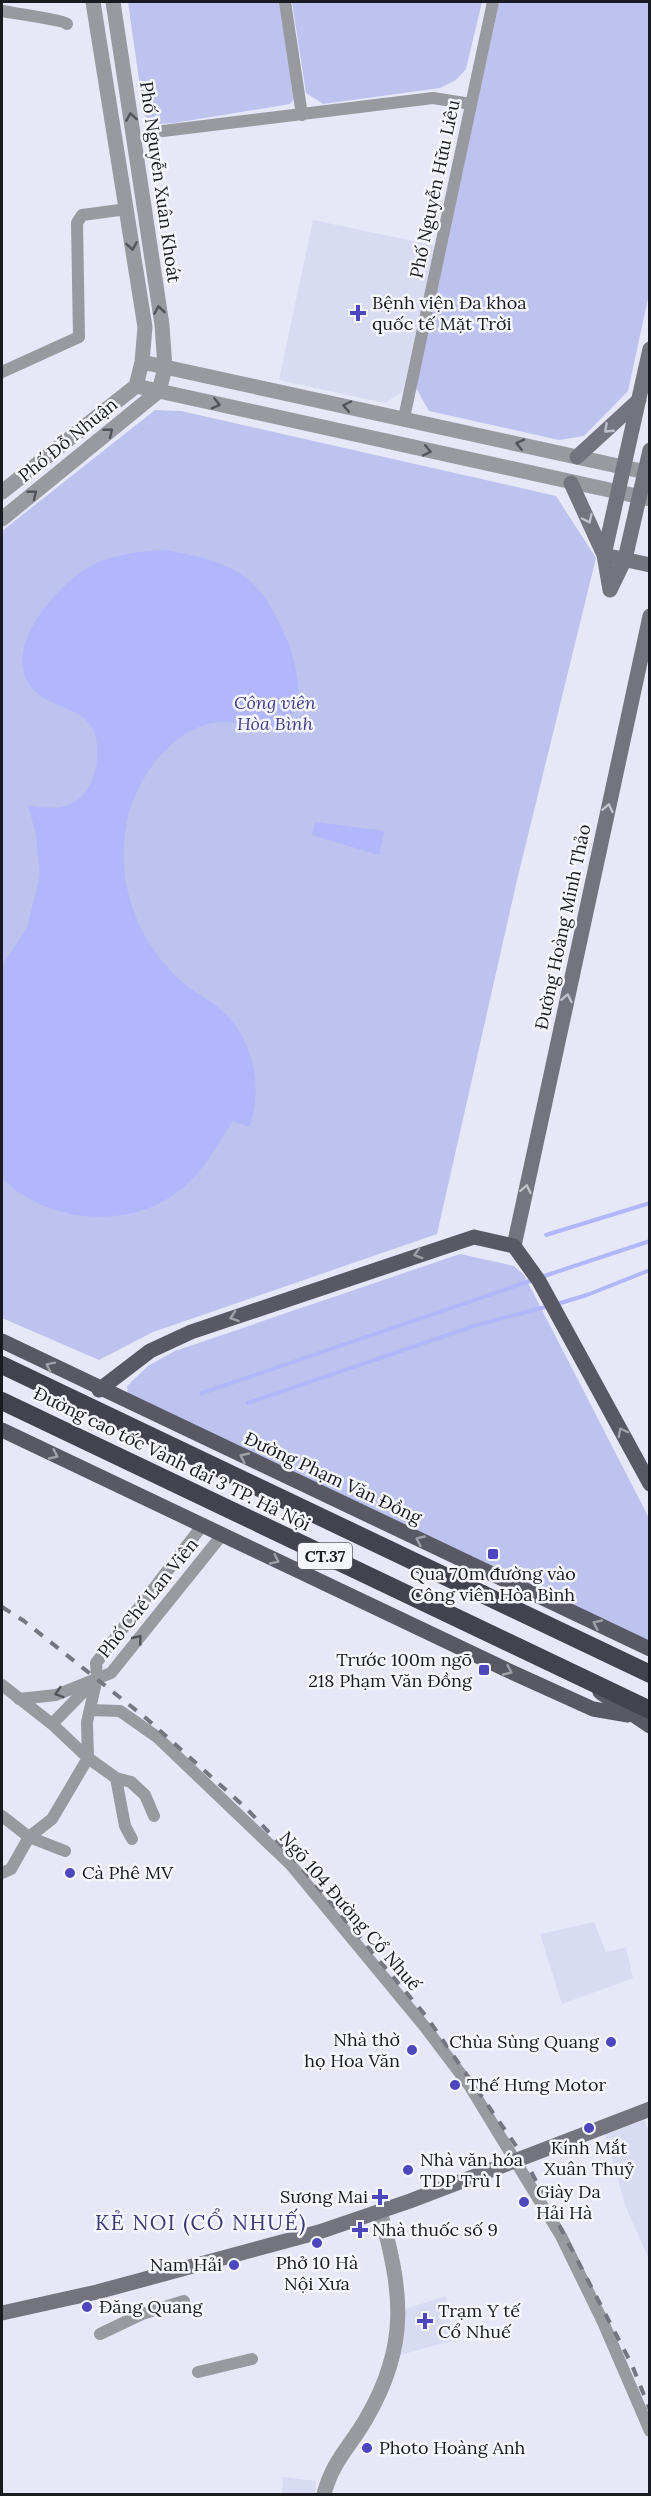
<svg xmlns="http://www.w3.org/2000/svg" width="651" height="2496" font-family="Lora,serif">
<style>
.built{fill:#d8dbf2}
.green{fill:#bdc2ee}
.water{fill:#b1b7fa}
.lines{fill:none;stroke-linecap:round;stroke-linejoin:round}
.stream{stroke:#b1b7fa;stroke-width:4}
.minor{stroke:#999aa0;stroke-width:12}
.tertiary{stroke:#999aa0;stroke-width:15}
.secondary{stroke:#73747d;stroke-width:15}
.primary{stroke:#585964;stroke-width:15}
.motorway{stroke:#41434f;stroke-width:18}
.rail{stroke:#747680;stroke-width:4;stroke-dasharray:10 10;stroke-linecap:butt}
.oneway{stroke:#53545a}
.oneway2{stroke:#c1c2c9}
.oneway3{stroke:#9fa0a8}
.poi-dot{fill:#4d46bd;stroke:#f5f6fc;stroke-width:2}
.labels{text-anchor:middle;stroke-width:5;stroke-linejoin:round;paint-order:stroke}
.shield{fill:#f5f6fc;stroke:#5c5d62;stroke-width:1.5}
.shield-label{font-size:16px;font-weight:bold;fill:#1a1b20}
.street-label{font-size:18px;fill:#1a1b20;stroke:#f5f6fc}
.poi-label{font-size:18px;fill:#1a1b20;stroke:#f5f6fc;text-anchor:start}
.park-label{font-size:18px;font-style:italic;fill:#40408c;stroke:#f5f6fc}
.quarter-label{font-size:21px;letter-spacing:1.5px;fill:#3a3b77;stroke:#f5f6fc}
</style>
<rect width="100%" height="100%" fill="#e6e8f8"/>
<path class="built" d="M313 220 437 246 405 390 385 403 279 380Z
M594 1922 606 1952 626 1947 633 1978 562 2004 540 1934Z
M645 2120 650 2138 649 2259 625 2205 605 2134Z
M446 2296 452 2341 396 2356 402 2310Z
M283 2477 316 2481 315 2494H282Z"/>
<path class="green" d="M128 2H283L297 95 290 104 174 123 153 124 144 115Z
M292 2H482L466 69 456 80 440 88 323 104 306 93Z
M499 2H649V294L628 391 584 436 559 440 429 411 416 388Z
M155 410 181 411 556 496 596 558 517 880 437 1234 153 1332 99 1360 2 1318V531Z
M460 1254 514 1266 524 1275 649 1518V1642L128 1395 127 1386 148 1366 175 1351Z"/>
<path class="water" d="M165 550C195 555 226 561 250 581 276 602 320 695 286 723 267 739 246 723 226 722 176 721 136 777 127 821 115 882 136 939 181 981 191 991 204 996 215 1005 252 1033 264 1083 250 1127L233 1121C214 1148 207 1168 180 1190 130 1231 45 1223 2 1178V966L27 928 40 875 36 835 28 805C64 813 87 805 96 767 98 756 98 741 94 731 81 703 41 709 27 681 6 641 61 581 94 564 116 554 141 551 165 550Z
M315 822 384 831 379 855 312 835Z"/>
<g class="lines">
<path class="stream" d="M546 1235 650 1203
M544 1276 650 1241
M557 1304 587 1295 650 1270
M202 1393 530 1281
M248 1403 477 1325 549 1306"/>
<path class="minor" d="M285 2 302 115
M2 11C12 13 63 20 67 24
M163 131 433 98 471 104
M2 372 79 337 77 223 82 215 127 209
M404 418 493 2
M2 1685 52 1724
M19 1699 56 1695 111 1673 222 1535
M90 1710 120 1711 157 1737 291 1865 425 2027 469 2085 561 2236 603 2322 650 2431
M116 1778 125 1826 132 1839
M2 1816 29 1837 65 1851
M154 1816 145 1795 131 1782 116 1778 88 1758 87 1722 97 1678 96 1663 202 1526
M2 1873 11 1869 29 1837 52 1819 88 1758 52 1724 92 1683
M100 2334 142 2314 184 2301
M198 2372 252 2359"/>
<path class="tertiary" d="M93 2 145 327 142 362 136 386
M113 2 162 325 165 368 159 391
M142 362 650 473
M136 386 650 499
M2 492 136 386
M2 519 159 391
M324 2494C333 2460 350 2447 366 2419 410 2344 402 2291 380 2211"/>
<path class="secondary" d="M577 457 639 400
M571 483 604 555 650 565
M610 590 604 555 650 349
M610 590 625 559 650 450
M514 1246 650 616
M2 2313 97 2292 319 2232 410 2201 650 2109"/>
<path class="primary" d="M2 1341 650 1649
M99 1390 150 1351 191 1332 474 1237 514 1246 539 1281 650 1484
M2 1430 507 1670 593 1709 628 1715
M600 1692 650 1726"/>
<path class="motorway" d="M2 1365 650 1674
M2 1401 650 1710"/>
<path class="rail" d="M2 1607 24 1621 147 1719 247 1809 294 1859 426 2016 523 2156 632 2365 650 2410"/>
</g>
<defs><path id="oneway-chevron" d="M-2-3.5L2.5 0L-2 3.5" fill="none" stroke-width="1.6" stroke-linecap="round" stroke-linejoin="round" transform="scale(1.5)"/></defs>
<g class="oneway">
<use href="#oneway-chevron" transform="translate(131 117) rotate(-99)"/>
<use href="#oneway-chevron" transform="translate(132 246) rotate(81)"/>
<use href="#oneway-chevron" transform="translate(159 310) rotate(-99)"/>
<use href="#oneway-chevron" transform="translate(216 404) rotate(13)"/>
<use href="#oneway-chevron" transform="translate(347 406) rotate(-168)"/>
<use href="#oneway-chevron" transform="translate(109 432) rotate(-39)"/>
<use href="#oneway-chevron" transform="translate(520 444) rotate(-167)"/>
<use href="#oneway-chevron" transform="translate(427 451) rotate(12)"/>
<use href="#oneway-chevron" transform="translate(33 494) rotate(-39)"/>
<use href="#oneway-chevron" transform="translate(138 1639) rotate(-51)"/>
<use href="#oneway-chevron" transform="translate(59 1693) rotate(163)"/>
</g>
<g class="oneway2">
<use href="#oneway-chevron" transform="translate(608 429) rotate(137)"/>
<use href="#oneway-chevron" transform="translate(588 519) rotate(65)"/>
<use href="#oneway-chevron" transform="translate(608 808) rotate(-78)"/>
<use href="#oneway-chevron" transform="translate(567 998) rotate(-78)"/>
<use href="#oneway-chevron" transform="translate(526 1189) rotate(-78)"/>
</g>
<g class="oneway3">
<use href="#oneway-chevron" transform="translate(418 1254) rotate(163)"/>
<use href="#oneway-chevron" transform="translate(234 1317) rotate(161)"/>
<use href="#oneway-chevron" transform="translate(50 1366) rotate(-154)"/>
<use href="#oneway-chevron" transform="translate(622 1432) rotate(-118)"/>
<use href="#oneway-chevron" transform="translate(54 1455) rotate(25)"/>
<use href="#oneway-chevron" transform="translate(244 1457) rotate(-155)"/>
<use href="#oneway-chevron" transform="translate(420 1540) rotate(-155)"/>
<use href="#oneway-chevron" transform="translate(275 1560) rotate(25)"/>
<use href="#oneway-chevron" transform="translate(597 1624) rotate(-155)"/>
<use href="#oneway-chevron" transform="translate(508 1671) rotate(25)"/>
</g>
<g class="poi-dot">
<path d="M355 304h6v6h6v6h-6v6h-6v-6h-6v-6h6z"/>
<rect x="487" y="1548" width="12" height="12" rx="3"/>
<rect x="478" y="1664" width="12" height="12" rx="3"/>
<circle cx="70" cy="1873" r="6"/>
<circle cx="611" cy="2042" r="6"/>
<circle cx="412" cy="2050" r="6"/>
<circle cx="455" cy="2085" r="6"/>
<circle cx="589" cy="2128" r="6"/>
<circle cx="408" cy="2170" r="6"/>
<path d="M377 2188h6v6h6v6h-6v6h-6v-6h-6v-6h6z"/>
<circle cx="524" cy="2202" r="6"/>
<path d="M357 2221h6v6h6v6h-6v6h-6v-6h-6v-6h6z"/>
<circle cx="317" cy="2243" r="6"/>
<circle cx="234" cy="2265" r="6"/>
<circle cx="87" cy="2307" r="6"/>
<path d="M422 2312h6v6h6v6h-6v6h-6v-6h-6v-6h6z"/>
<circle cx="367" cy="2448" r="6"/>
</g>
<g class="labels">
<rect class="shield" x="298" y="1543" width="54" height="26" rx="4.5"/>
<g class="shield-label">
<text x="325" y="1562">CT.37</text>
</g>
<g class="street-label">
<text transform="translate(160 182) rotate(82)" y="6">Phố Nguyễn Xuân Khoát</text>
<text transform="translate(435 189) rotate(-78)" y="6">Phố Nguyễn Hữu Liêu</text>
<text transform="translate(68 440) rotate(-39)" y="6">Phố Đỗ Nhuận</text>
<text transform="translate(563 927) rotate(-78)" y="6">Đường Hoàng Minh Thảo</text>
<text transform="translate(172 1459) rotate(26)" y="6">Đường cao tốc Vành đai 3 TP. Hà Nội</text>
<text transform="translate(333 1478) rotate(25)" y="6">Đường Phạm Văn Đồng</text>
<text transform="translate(148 1598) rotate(-51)" y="6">Phố Chế Lan Viên</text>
<text transform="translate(350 1911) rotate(49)" y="6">Ngõ 104 Đường Cổ Nhuế</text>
</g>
<g class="poi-label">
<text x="372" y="309">Bệnh viện Đa khoa<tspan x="372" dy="21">quốc tế Mặt Trời</tspan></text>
<text x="493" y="1580" text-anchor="middle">Qua 70m đường vào<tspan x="493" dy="21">Công viên Hòa Bình</tspan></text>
<text x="472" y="1666" text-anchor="end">Trước 100m ngõ<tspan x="472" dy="21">218 Phạm Văn Đồng</tspan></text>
<text x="82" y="1879">Cà Phê MV</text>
<text x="400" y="2046" text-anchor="end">Nhà thờ<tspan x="400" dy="21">họ Hoa Văn</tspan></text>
<text x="599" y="2048" text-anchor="end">Chùa Sùng Quang</text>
<text x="467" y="2091">Thế Hưng Motor</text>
<text x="589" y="2154" text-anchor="middle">Kính Mắt<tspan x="589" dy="21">Xuân Thuỷ</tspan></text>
<text x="420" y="2166">Nhà văn hóa<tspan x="420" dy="21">TDP Trù I</tspan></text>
<text x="536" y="2198">Giày Da<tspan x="536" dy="21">Hải Hà</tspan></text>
<text x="368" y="2203" text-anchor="end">Sương Mai</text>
<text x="372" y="2236">Nhà thuốc số 9</text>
<text x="317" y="2269" text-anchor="middle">Phở 10 Hà<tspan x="317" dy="21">Nội Xưa</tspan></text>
<text x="222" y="2271" text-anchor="end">Nam Hải</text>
<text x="99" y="2313">Đăng Quang</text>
<text x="438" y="2317">Trạm Y tế<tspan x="438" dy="21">Cổ Nhuế</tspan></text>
<text x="379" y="2454">Photo Hoàng Anh</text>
</g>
<g class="park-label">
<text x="275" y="709">Công viên<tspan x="275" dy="21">Hòa Bình</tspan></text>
</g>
<g class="quarter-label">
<text x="201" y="2230">KẺ NOI (CỔ NHUẾ)</text>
</g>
</g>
<rect width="651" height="2496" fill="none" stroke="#1a1b20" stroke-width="6"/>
</svg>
